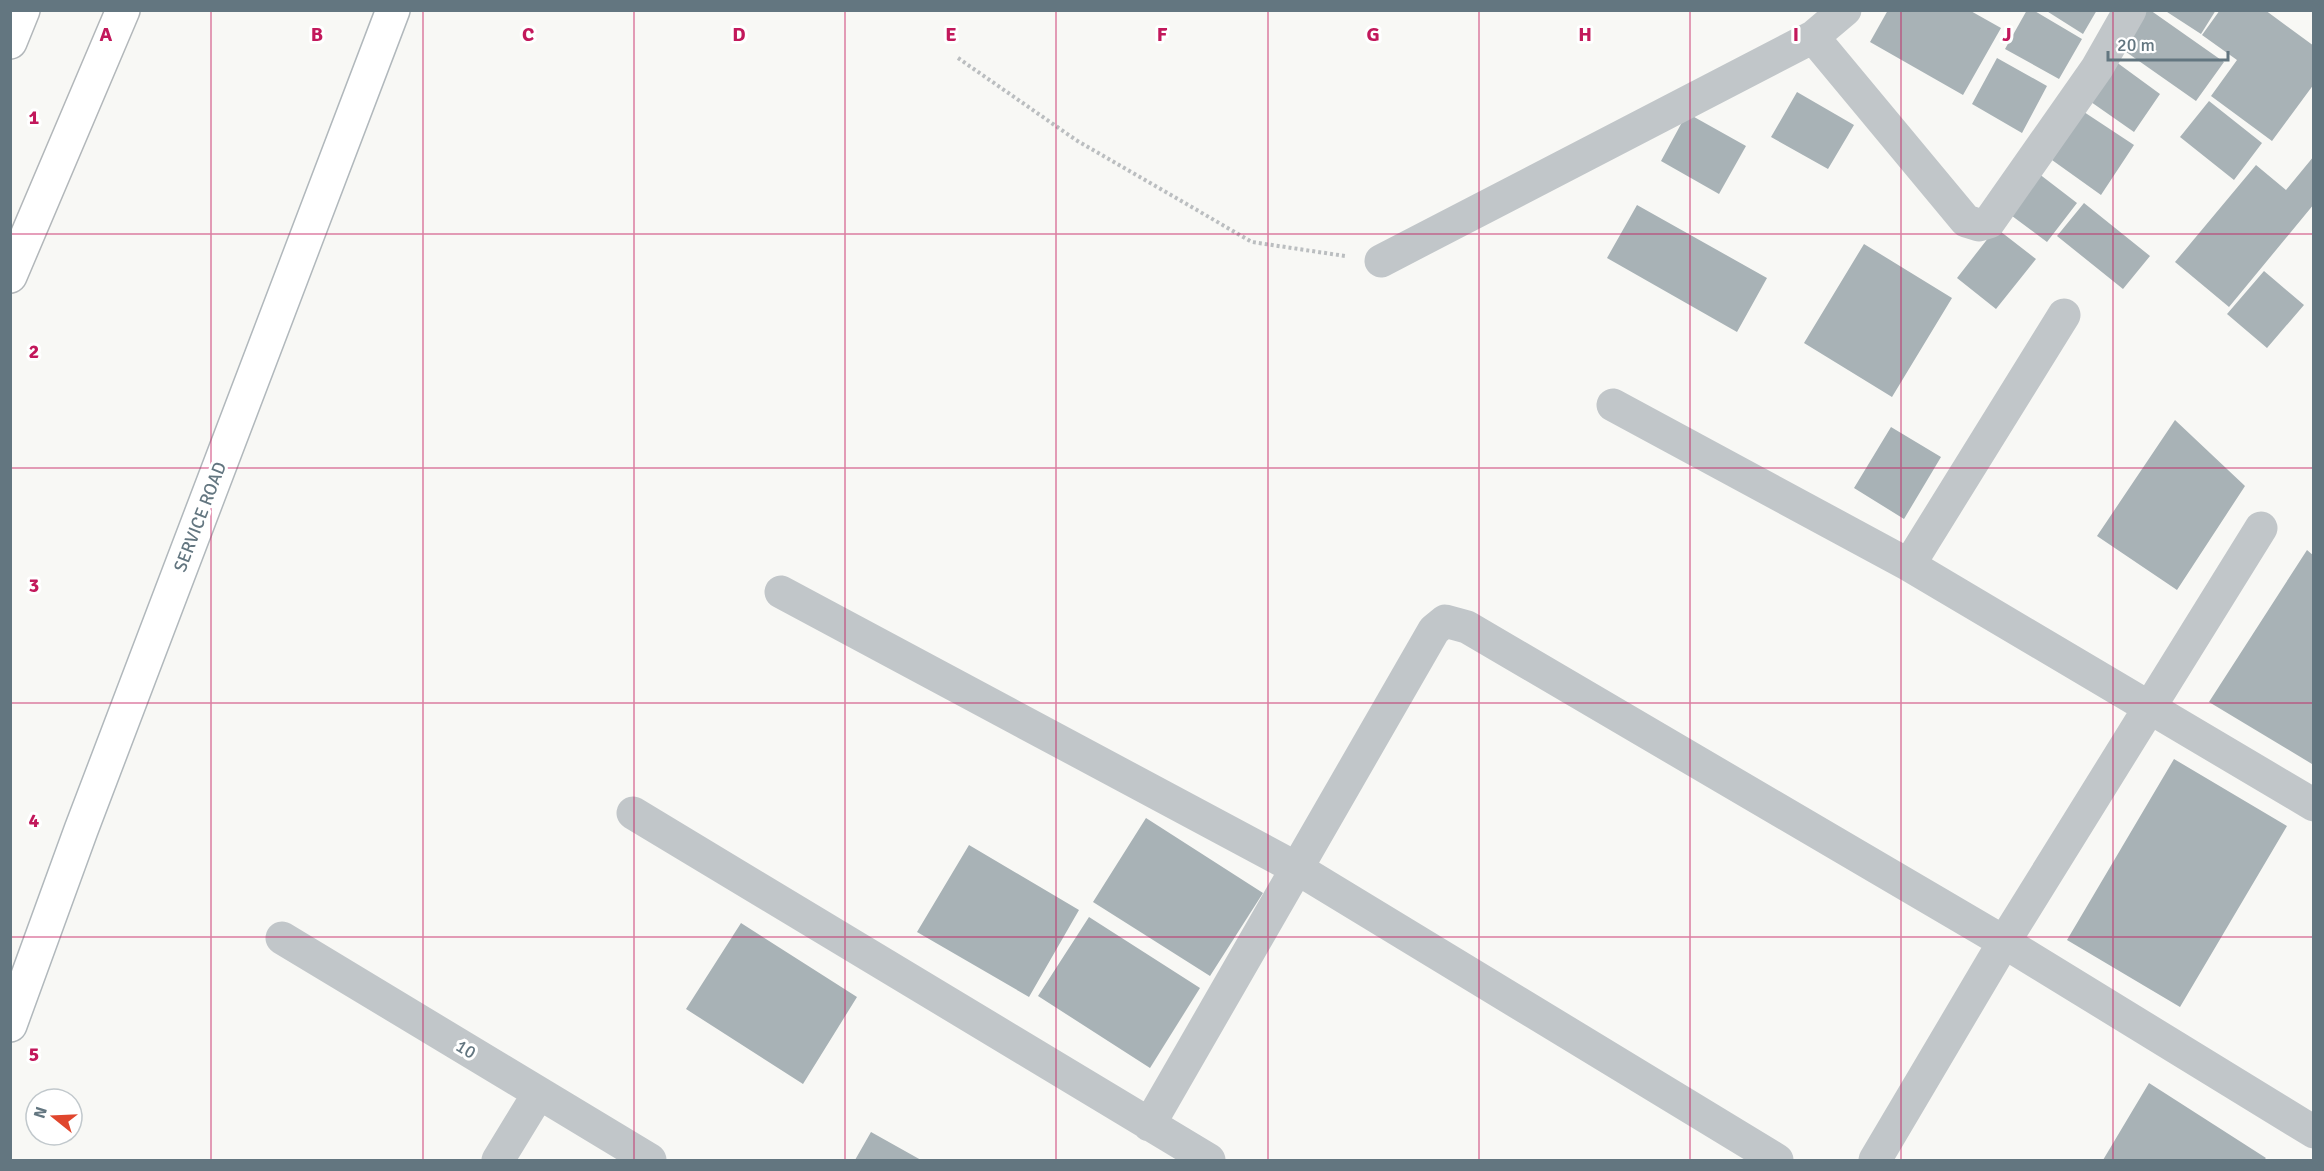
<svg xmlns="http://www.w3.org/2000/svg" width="2324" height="1171" font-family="Signika,sans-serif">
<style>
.building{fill:#a8b2b6}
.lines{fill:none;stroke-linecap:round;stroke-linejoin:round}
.secondary-casing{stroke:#b1b8bc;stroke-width:36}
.motorway-casing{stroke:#b2b7ba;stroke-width:36}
.path{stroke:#bbbec0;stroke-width:4;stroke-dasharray:3 3;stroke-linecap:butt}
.minor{stroke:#c1c6c9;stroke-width:33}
.secondary{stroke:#fff;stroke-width:33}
.motorway{stroke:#fff;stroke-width:33}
.grid{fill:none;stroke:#c2185b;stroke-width:1.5;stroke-opacity:0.55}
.labels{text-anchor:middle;stroke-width:6;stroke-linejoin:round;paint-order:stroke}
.street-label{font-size:18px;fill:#637680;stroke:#fff}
.grid-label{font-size:20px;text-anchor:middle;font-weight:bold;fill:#c2185b;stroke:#fff;stroke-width:6;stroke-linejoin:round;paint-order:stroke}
</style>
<rect width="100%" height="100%" fill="#f8f8f5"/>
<path class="building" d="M1888 10H1969L2001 28 1963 95 1870 42Z
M2027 10H2033L2082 39 2059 79 2005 49Z
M2045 10H2097L2083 34Z
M2143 10H2150L2224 62 2196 101 2119 47Z
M2164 10H2216L2201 34Z
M2220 10H2265L2314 46V84L2272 141 2211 96 2237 60 2202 35Z
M2108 56 2160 94 2134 132 2081 95Z
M1997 58 2047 86 2022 133 1972 104Z
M1797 92 1854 125 1828 169 1771 137Z
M2209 101 2262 143 2234 180 2180 137Z
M2084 112 2134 145 2101 195 2052 160Z
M1687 113 1746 146 1719 194 1661 161Z
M2314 156V204L2229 307 2175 262 2256 165 2286 190Z
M2034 170 2077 203 2047 242 2004 210Z
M2084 203 2150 256 2123 289 2057 236Z
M1637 205 1767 278 1737 332 1607 258Z
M1996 228 2036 259 1996 309 1957 278Z
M1864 244 1952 298 1892 397 1804 343Z
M2264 271 2304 305 2267 348 2227 314Z
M2175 420 2245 486 2177 590 2097 536Z
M1891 427 1941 457 1904 519 1854 488Z
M2307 550 2314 556 2312 764 2209 702Z
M2174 759 2287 826 2180 1007 2067 940Z
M1146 818 1263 893 1210 976 1093 902Z
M969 845 1079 910 1029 997 917 932Z
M1089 917 1200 988 1150 1068 1038 996Z
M741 923 857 997 803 1084 686 1009Z
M2149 1083 2266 1158 2264 1160H2103Z
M871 1132 921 1160H855Z"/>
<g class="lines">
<defs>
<path id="secondary" d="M10 1025 81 830 393 10"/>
<path id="motorway" d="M10 42 23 10
M10 276 123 10"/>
</defs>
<use href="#secondary" class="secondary-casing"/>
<use href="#motorway" class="motorway-casing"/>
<path class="path" d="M958 58 1076 140 1252 242 1345 256"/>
<path class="minor" d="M1813 37 1966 221 1979 225 1989 222 2097 68 2130 10
M1381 261 1813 37 1845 10
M1613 405 1909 565 2314 805
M1909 565 2064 315
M781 592 1298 869 1777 1160
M633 813 1209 1160
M282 938 650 1160
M1149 1125 1434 630 1445 621 1467 627 2004 942 2314 1132
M498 1160 539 1093
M1875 1160 2004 942 2261 528"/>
<use href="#secondary" class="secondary"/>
<use href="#motorway" class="motorway"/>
</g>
<path class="grid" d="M211 10V1160M423 10V1160M634 10V1160M845 10V1160M1056 10V1160M1268 10V1160M1479 10V1160M1690 10V1160M1901 10V1160M2113 10V1160M10 234H2314M10 468H2314M10 703H2314M10 937H2314"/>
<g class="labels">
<g class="street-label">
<text transform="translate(200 517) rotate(-69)" y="6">SERVICE ROAD</text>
<text transform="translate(466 1049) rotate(31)" y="6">10</text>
</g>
</g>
<g class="grid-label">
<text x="106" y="41">A</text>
<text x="317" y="41">B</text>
<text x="528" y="41">C</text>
<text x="739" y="41">D</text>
<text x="951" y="41">E</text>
<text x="1162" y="41">F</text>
<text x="1373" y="41">G</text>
<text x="1585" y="41">H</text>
<text x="1796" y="41">I</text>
<text x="2007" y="41">J</text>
<text x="34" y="124">1</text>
<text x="34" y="358">2</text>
<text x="34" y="592">3</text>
<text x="34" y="827">4</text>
<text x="34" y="1061">5</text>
</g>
<rect width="2324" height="1171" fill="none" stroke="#637680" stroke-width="24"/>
<g transform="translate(54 1117) rotate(288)"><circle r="28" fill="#ffffff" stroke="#c1c8cc" stroke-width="1.5"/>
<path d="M0-4.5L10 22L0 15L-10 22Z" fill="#e0462d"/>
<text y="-9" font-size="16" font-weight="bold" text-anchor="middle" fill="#637680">N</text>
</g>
<path d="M2108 51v9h120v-9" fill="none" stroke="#637680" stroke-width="3"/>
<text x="2117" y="51" font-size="18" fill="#637680" stroke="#ffffff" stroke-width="4.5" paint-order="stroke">20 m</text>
</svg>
